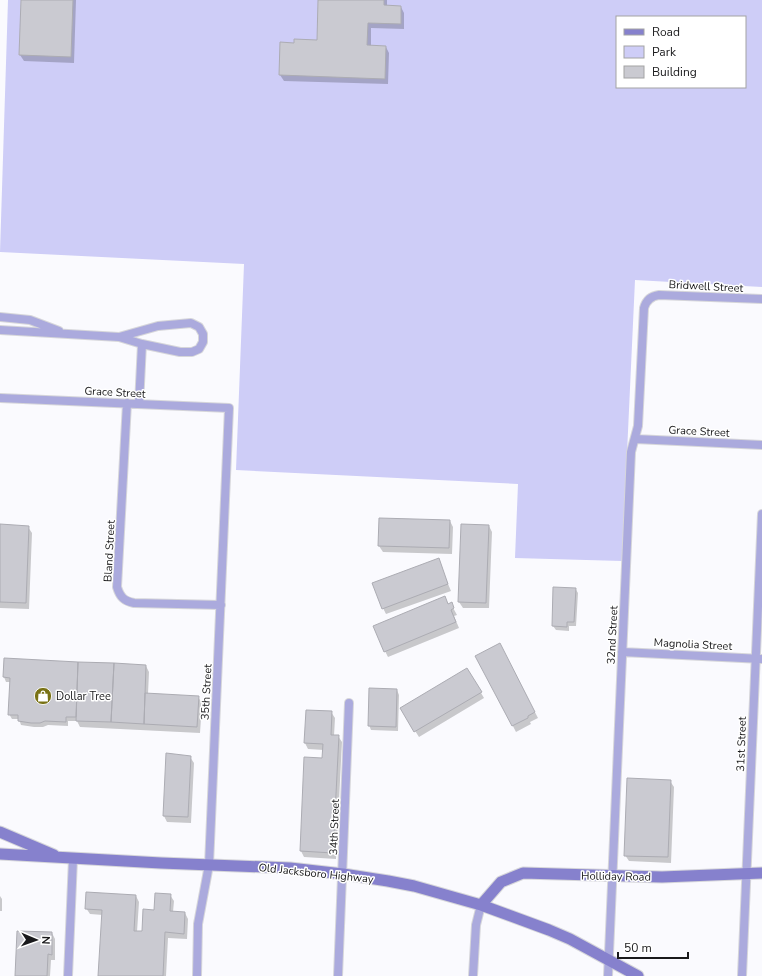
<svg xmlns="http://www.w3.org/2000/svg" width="762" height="976" font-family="'Nunito Sans',sans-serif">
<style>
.green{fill:#cecdf7;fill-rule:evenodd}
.shadow{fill:#0003}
.building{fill:#cacad1;stroke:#acacb3}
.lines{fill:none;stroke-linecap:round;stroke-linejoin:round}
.street-casing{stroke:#d6d6da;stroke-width:10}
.secondary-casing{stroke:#d6d6da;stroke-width:13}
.street{stroke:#abaadd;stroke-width:8}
.secondary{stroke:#8681cd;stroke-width:11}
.labels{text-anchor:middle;stroke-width:3;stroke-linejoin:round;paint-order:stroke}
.street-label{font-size:11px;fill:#19191b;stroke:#fff}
.poi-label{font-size:11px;fill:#19191b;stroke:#fff;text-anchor:start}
</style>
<rect width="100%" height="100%" fill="#fafafe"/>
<path class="green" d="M8 0H762V287L635 280 622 561 515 558 518 484 236 470 244 264 0 252ZM617 17H745V87H617Z"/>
<path class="shadow" d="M22 0H76L74 63 24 61 20 55Z
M319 0H387V6L401 7 404 13V29L371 28V46L386 47 389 53 388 84 284 81 280 75 295 44 318 41Z
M450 521 453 527 452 554 383 552 379 546Z
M0 525 28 527 32 533 29 609 0 608Z
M462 525 489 526 492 532 489 608H463L459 602Z
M438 560 451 591 386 614 383 608Z
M575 588 578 593 576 626H569V631L556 630 553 626Z
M451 604 457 615 454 616 459 628 388 657 385 651Z
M503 651 538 718 530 722 531 724 516 732 477 657Z
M5 659 78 663 79 666H146L149 672 148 694 198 697 202 703 200 733 80 727 77 721H68V726L48 725 43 727H34L21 725 19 719H12L9 714 11 682H6L4 677Z
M467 669 484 698 419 737 401 709Z
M397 690 399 695 398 731 371 730 369 725Z
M331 712 335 718 334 736H338L342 742 336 859 304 857 301 851 305 758 323 760 324 750 308 749 305 743Z
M190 757 194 763 191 823 167 822 164 816Z
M670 781 674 787 671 863 629 861 625 855Z
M170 895 174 901 173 912 185 913 188 919 187 939 168 938 166 976H99L103 915 90 914 86 908 136 896 139 902 137 932H143Z
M0 896 2 899V911H0Z
M52 933 55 939V960H51L50 976H16Z"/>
<path class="building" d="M21 0H73L71 57 19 55Z
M318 0H384V5L401 6V24L368 23 367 45 386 46 385 79 279 75 280 42 294 43V39L317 40Z
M379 518 450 520 449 548 378 546Z
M0 524 29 526 26 603 0 602Z
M461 524 489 525 486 603 458 602Z
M439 558 448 584 382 609 372 583Z
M553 587 576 588 574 622H567V627L552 626Z
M445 596 448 604 452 602 454 608 451 610 456 622 384 652 373 626Z
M500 643 535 712 528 716V718L512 726 475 656Z
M4 658 78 662 76 717H66V722L45 721 40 723H31L18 721V715H8L10 678 3 677Z
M78 662 114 663 111 722 76 721Z
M114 663 146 665 144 724 111 722Z
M467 668 482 692 414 732 400 708Z
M369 688 397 689 396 727 368 726Z
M145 693 199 696 197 727 144 724Z
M306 710 332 711 331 735H339L333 853 300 851 304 757 322 758 323 744 304 743Z
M166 753 191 756 188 817 163 816Z
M627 778 671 780 668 857 624 856Z
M86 892 136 895 134 931H142L143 909 154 910 155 893 171 894 170 911 185 912 184 934 165 932 163 976H98L102 910 85 909Z
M17 931 52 932V955L48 954 47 976H15Z"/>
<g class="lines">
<defs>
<path id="street" d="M0 317 30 320 59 331
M0 330 119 337 142 344 180 352H192L199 349 203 342V334L199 327 191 323 158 326 119 337
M0 398 229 408 209 865 198 924 197 976
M127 403 117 587C120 597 124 601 134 603L221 605
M139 404 142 344
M635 439 762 445
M622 652 762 659
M68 976 73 859
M338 976 349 703
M473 976 476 925 481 905
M608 976 631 452 638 426 644 308C646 301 651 296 659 295L762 299
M742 976 762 514"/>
<path id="secondary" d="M0 832 54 855
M0 854 161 863 290 868 343 874 388 881 414 886 481 905 549 930 570 939 638 976
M481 905 501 882 523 873 662 877 762 873"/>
</defs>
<use href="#street" class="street-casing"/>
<use href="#secondary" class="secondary-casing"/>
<use href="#street" class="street"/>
<use href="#secondary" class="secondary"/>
</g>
<defs>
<symbol id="shop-disc" viewBox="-11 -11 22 22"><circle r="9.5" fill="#797215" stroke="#fff"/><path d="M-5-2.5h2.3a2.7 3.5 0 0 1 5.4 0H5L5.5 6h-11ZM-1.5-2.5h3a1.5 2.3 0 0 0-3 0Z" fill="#fff"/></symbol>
</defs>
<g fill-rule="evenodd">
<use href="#shop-disc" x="33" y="686" width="20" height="20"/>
</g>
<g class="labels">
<g class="street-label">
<text transform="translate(706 286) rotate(3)" y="4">Bridwell Street</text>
<text transform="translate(115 392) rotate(3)" y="4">Grace Street</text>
<text transform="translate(699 431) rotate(3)" y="4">Grace Street</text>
<text transform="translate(109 551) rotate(-87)" y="4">Bland Street</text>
<text transform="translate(612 635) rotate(-87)" y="4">32nd Street</text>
<text transform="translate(693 644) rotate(3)" y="4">Magnolia Street</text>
<text transform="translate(206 692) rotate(-87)" y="4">35th Street</text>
<text transform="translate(741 744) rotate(-88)" y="4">31st Street</text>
<text transform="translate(334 827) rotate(-88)" y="4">34th Street</text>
<text transform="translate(316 873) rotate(6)" y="4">Old Jacksboro Highway</text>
<text transform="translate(616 876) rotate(1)" y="4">Holliday Road</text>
</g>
<g class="poi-label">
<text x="56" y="700">Dollar Tree</text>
</g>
</g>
<rect x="616" y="16" width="130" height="72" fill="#ffffff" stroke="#a3a3a4"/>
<rect x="624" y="29" width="20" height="6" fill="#8681cd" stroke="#a3a3a4"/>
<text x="652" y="36" font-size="12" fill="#19191b">Road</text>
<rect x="624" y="46" width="20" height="12" fill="#cecdf7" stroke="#a3a3a4"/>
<text x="652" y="56" font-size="12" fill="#19191b">Park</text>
<rect x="624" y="66" width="20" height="12" fill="#cacad1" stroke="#a3a3a4"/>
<text x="652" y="76" font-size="12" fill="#19191b">Building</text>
<g transform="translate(36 940) rotate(92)" stroke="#ffffff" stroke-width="3" paint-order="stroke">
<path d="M0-3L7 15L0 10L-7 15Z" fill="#19191b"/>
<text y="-6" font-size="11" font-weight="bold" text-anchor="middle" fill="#19191b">N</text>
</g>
<path d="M618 952v6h70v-6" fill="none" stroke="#19191b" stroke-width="2"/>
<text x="624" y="952" font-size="12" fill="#19191b" stroke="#ffffff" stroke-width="3" paint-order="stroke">50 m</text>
</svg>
